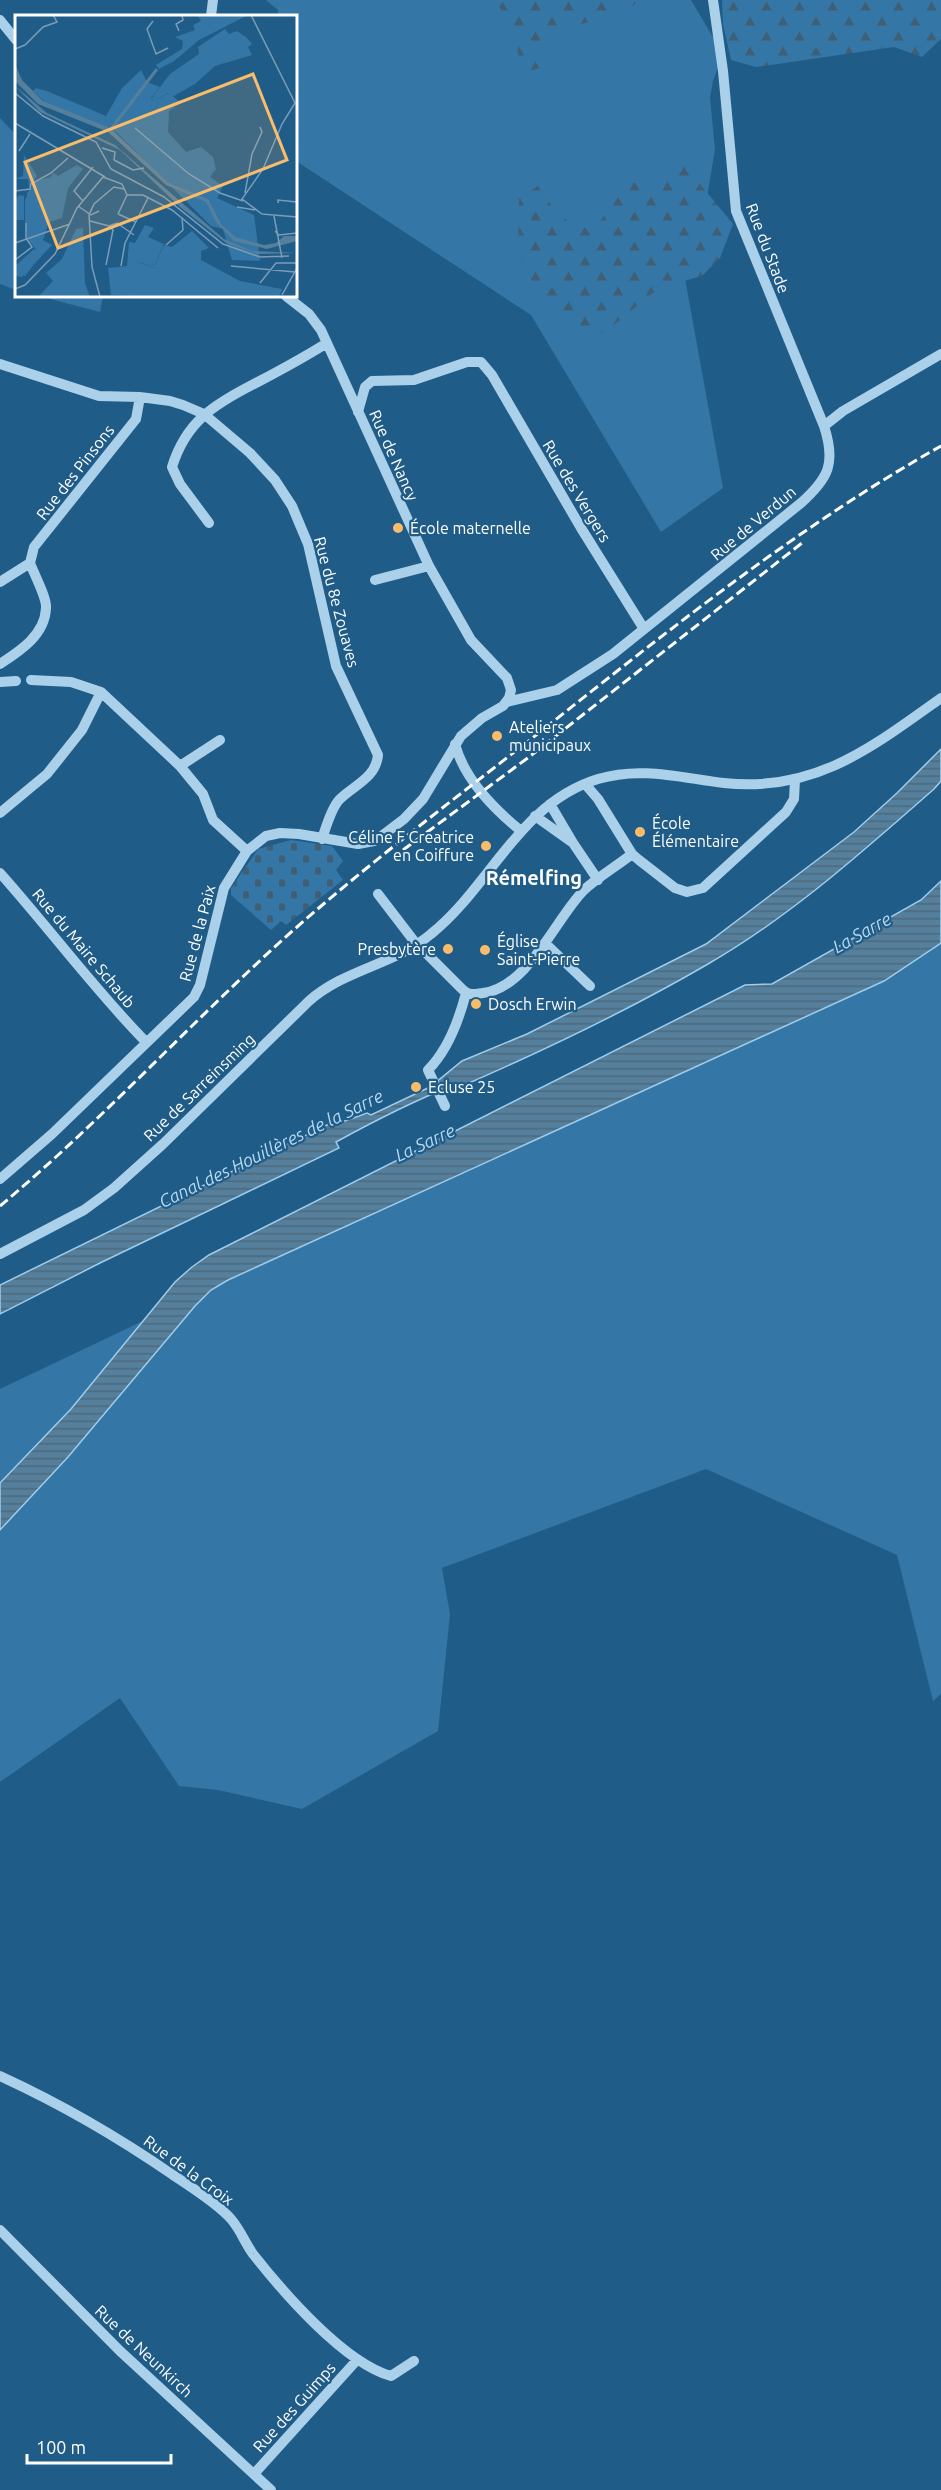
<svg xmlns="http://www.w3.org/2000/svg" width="941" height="2490" font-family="Ubuntu,sans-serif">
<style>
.grass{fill:#3476a5}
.forest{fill:url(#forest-firs)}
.cemetery{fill:url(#cemetery-stones)}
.water{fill:url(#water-rules);stroke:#9ecdec;stroke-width:1.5}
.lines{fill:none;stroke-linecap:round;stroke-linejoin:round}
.minor{stroke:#aad0ea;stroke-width:10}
.rail{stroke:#fff;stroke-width:3;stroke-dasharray:10 4.5;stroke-linecap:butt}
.poi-dot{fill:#f8bc6b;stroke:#205c88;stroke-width:2}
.labels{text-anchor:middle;stroke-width:4.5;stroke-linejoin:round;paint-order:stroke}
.street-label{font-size:16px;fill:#fff;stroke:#205c88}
.poi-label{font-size:16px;fill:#fff;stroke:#205c88;text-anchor:start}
.water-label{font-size:18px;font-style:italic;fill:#b6daf2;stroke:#205c88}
.quarter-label{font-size:20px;font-weight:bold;fill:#fff;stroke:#205c88}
.inset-river{fill:none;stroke:#547f9d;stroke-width:3}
.inset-road{fill:none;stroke:#799db8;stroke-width:1.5}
.view{fill:#f8bc6b;fill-opacity:0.15;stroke:#f8bc6b;stroke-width:3}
.inset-edge{fill:none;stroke:#fff;stroke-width:3}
</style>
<defs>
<pattern id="forest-firs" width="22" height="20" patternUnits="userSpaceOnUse" patternTransform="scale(1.5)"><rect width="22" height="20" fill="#3476a5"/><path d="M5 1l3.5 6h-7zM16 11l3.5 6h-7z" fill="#415f74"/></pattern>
<pattern id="cemetery-stones" width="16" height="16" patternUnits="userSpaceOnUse" patternTransform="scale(1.5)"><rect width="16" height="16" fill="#3476a5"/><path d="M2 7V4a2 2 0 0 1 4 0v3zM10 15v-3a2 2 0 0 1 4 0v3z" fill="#415f74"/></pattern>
<pattern id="water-rules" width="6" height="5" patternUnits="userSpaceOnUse" patternTransform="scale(1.5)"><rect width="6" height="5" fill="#547f9d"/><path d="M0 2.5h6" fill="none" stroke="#506879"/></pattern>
</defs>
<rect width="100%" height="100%" fill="#205c88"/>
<path class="grass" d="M266 0H691L723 54 713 81 710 98 715 149 702 228 682 262 723 488 661 532 531 315 296 161V16H278V10Z
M0 118 16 135V290L0 284Z
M39 296H103L100 312Z
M941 922V1694L933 1701 897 1555 706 1469 442 1568 450 1614 438 1731 302 1809 218 1790 179 1786 120 1698 0 1782V1389L317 1238Z"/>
<path class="forest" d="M495 0H641C616 20 577 24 546 31L544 67 520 73 516 35Z
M722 0H941V39L922 57 894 47 756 67 731 60 723 24Z
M681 161 733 224 720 258 702 276 659 288 604 333 576 332 545 307 518 254 519 199 539 185 558 216 592 231 629 183H652Z"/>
<path class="cemetery" d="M291 840 332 846 343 861 336 870 343 880 286 925 281 921 271 930 231 895V888L258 849Z"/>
<path class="water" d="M941 749V781L934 789C862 852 791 916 708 964 629 1010 545 1050 460 1087 451 1091 439 1091 430 1095 398 1109 367 1125 336 1142L339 1148 100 1263 0 1314V1285L335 1121H345L367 1113 371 1115 430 1087 462 1061 527 1034 706 944 854 832 897 793Z
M941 881V943L884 981 228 1280 211 1290 195 1306 68 1457 0 1530V1483L71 1409 175 1282 192 1267 209 1255 745 985 772 984 921 900Z"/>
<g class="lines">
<path class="minor" d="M211 16 213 0
M0 20 16 40
M0 364 99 396 140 397 170 401 183 405 204 414 250 453 275 480 292 506 308 544 336 666 378 755C376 778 354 785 339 800 331 809 326 827 322 839
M358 412 365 387 372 381 414 380 467 362H481L492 375 581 528 644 629
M824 426 843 411 941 354
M209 523 180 484 172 467C186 422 213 405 254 384 279 371 303 358 327 343
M30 563 34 547 136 419 140 397
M375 580 429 566
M0 582 30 563
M0 664C20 651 45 635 46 608 47 598 34 574 30 563
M31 680 71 682 101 692 180 766 203 794 213 820 247 851
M0 682 16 681
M507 702 557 690 613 654 801 503C829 478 836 463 824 426L736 211 723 71 713 0
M455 744C464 779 494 809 521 831
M180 766 220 740
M585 784 598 799 632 854 639 860 675 888 687 892 703 888 786 812 794 799 795 780
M0 813 47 774 82 730 101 692
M535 816 573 843 550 804
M573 843 598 880
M0 873C50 929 94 989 146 1042
M378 894 414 941 462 989C469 996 474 994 483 993 528 988 556 918 584 890 598 877 617 866 632 854
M546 944 590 986
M445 1106 428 1070C448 1050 459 1020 466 993
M0 1179 52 1134 194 997 200 985 224 888 247 851 266 836 280 833 299 834 358 844 374 841 383 835 404 819 423 799 461 736 482 718 503 706 509 698 511 690 507 678 471 640 429 566 321 330 309 314 286 296
M0 1254 84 1210 114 1188 163 1144 309 1001C345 969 394 965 431 934 491 886 519 803 598 779 641 766 681 778 724 783 814 793 871 748 941 698
M0 2076C61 2104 118 2137 173 2175 190 2186 219 2205 231 2219 240 2229 245 2243 253 2254 283 2292 344 2363 391 2376L414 2361
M0 2230 120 2351 271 2490
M254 2474 357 2360"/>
<path class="rail" d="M403 850 529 757 802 543
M0 1206C98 1124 185 1029 279 943 362 868 452 801 540 732 669 630 797 527 941 446"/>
</g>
<g class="poi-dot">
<circle cx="398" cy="528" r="6"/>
<circle cx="497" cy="736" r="6"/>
<circle cx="640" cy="832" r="6"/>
<circle cx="486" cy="846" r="6"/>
<circle cx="448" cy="949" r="6"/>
<circle cx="485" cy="950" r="6"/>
<circle cx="476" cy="1004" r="6"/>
<circle cx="416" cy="1087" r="6"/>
</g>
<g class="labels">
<g class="street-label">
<text transform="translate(768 248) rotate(69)" y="6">Rue du Stade</text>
<text transform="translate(394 455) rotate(66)" y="6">Rue de Nancy</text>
<text transform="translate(75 472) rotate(-52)" y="6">Rue des Pinsons</text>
<text transform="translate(577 491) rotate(59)" y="6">Rue des Vergers</text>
<text transform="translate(753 523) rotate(-40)" y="6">Rue de Verdun</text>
<text transform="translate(337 602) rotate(75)" y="6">Rue du 8e Zouaves</text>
<text transform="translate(197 933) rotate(-75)" y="6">Rue de la Paix</text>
<text transform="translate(84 948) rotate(50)" y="6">Rue du Maire Schaub</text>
<text transform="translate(199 1087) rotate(-44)" y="6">Rue de Sarreinsming</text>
<text transform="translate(189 2170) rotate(36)" y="6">Rue de la Croix</text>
<text transform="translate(144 2351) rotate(43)" y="6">Rue de Neunkirch</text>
<text transform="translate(294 2407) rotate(-48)" y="6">Rue des Guimps</text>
</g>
<g class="poi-label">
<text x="410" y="534">École maternelle</text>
<text x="509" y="733">Ateliers<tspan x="509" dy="18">municipaux</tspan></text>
<text x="652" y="829">École<tspan x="652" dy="18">Élémentaire</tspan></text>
<text x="474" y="843" text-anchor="end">Céline F Creatrice<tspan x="474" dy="18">en Coiffure</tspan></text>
<text x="497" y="947">Église<tspan x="497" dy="18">Saint-Pierre</tspan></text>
<text x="436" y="955" text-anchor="end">Presbytère</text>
<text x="488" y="1010">Dosch Erwin</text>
<text x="428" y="1093">Ecluse 25</text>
</g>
<g class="water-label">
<text transform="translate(862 933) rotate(-29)" y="6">La Sarre</text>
<text transform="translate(425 1143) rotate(-25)" y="6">La Sarre</text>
<text transform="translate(271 1149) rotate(-26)" y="6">Canal des Houillères de la Sarre</text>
</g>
<g class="quarter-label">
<text x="534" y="885">Rémelfing</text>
</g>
</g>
<g transform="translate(15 15)">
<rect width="282" height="282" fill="#205c88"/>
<path d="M126 55 132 67 145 72 136 83 138 86 154 78 166 88 154 96 153 117 171 137 186 132 198 142 201 154 195 162 208 171 202 183 239 200 245 246 217 245 208 214 196 211 101 117 30 87 18 76 21 73 32 76 91 101 107 73ZM62 150 68 154 53 173 47 203 34 207 28 225 37 230 7 262 0 261V252L21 235 12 222V178L22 165 43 161ZM4 180 9 181V205H0V186ZM130 210 139 213 133 222 149 229 140 250 123 247 139 253V267H123L139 271V282L96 280 93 253 112 251 114 227 120 228ZM68 213 70 268 75 282H23L38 266 31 258 47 244 61 214Z" fill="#3476a5"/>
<path d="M233 0 184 25 159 46 144 54 141 50 167 34 168 26 160 22 180 15 178 10 186 6 183 1ZM210 14 214 19 222 16 231 22 237 29 233 32 237 40 200 51 180 69 157 82 153 78 139 86 136 84 155 59 184 39 183 32ZM9 140 22 161 14 173 13 164H0L8 161ZM38 158 52 166 48 177H41L43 171 34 165ZM17 172 31 183 20 191 33 206 22 234 14 226 28 216 12 223 10 205V185ZM177 216 194 233 186 236V245L225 266 267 274 264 282H139V271L123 272V267H139V253L122 246 140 250 149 230 157 232ZM19 234 27 239 10 261 0 255V251Z" fill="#3476a5"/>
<path d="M0 49 7 65 28 86 95 113 154 168 193 184 206 209 220 222 249 230 261 228 269 221H282V226L252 234 219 226 201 207 191 187 151 170 93 117 23 89 0 66ZM0 71 32 98 100 130 209 224 237 236 282 238 242 239 211 228 165 192 105 135 25 97Z" fill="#547f9d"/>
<path class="inset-river" d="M96 114 142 54"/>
<path class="inset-road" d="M236 0 280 88 267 109 248 154 227 184 247 199 282 202M138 6 132 14 141 39 153 33M164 16 161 9 168 5 167 0M0 34 10 30 28 12 42 7 38 0M0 78 28 101 81 127 96 154 149 182 208 229 245 242 274 241M0 108 90 162M120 113 174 159 205 178 228 186M87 133 100 137 99 145M4 136 15 119M99 145 118 155 129 153M88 162 107 169 112 180H128L157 195 203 233M0 176 15 174 16 169 36 158 53 143M230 178 237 139 247 117 245 112M68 186 59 176 78 152M263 188V185L282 187M63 191 76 200 84 196M222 192 240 195M103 199 112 180M103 199 121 207M259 201 267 243M75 206 94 211M94 211 102 208 119 220M260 216 264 220 282 218M0 228 55 209M151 230 168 215 167 202M0 245 17 232 11 223V208M91 250 98 215 94 211M106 251 110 228 133 183M216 251 280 257M245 268 261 248H282M0 274 10 270 40 239 62 193 88 162M267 280 282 253M85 282 77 252 74 200 79 189 99 172 109 174"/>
<path class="view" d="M238 59 272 145 43 233 10 147Z"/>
<rect width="282" height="282" class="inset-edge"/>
</g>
<path d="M27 2454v9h144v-9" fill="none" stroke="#ffffff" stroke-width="3"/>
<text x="36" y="2454" font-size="18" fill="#ffffff" stroke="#205c88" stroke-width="4.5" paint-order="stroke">100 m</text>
</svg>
